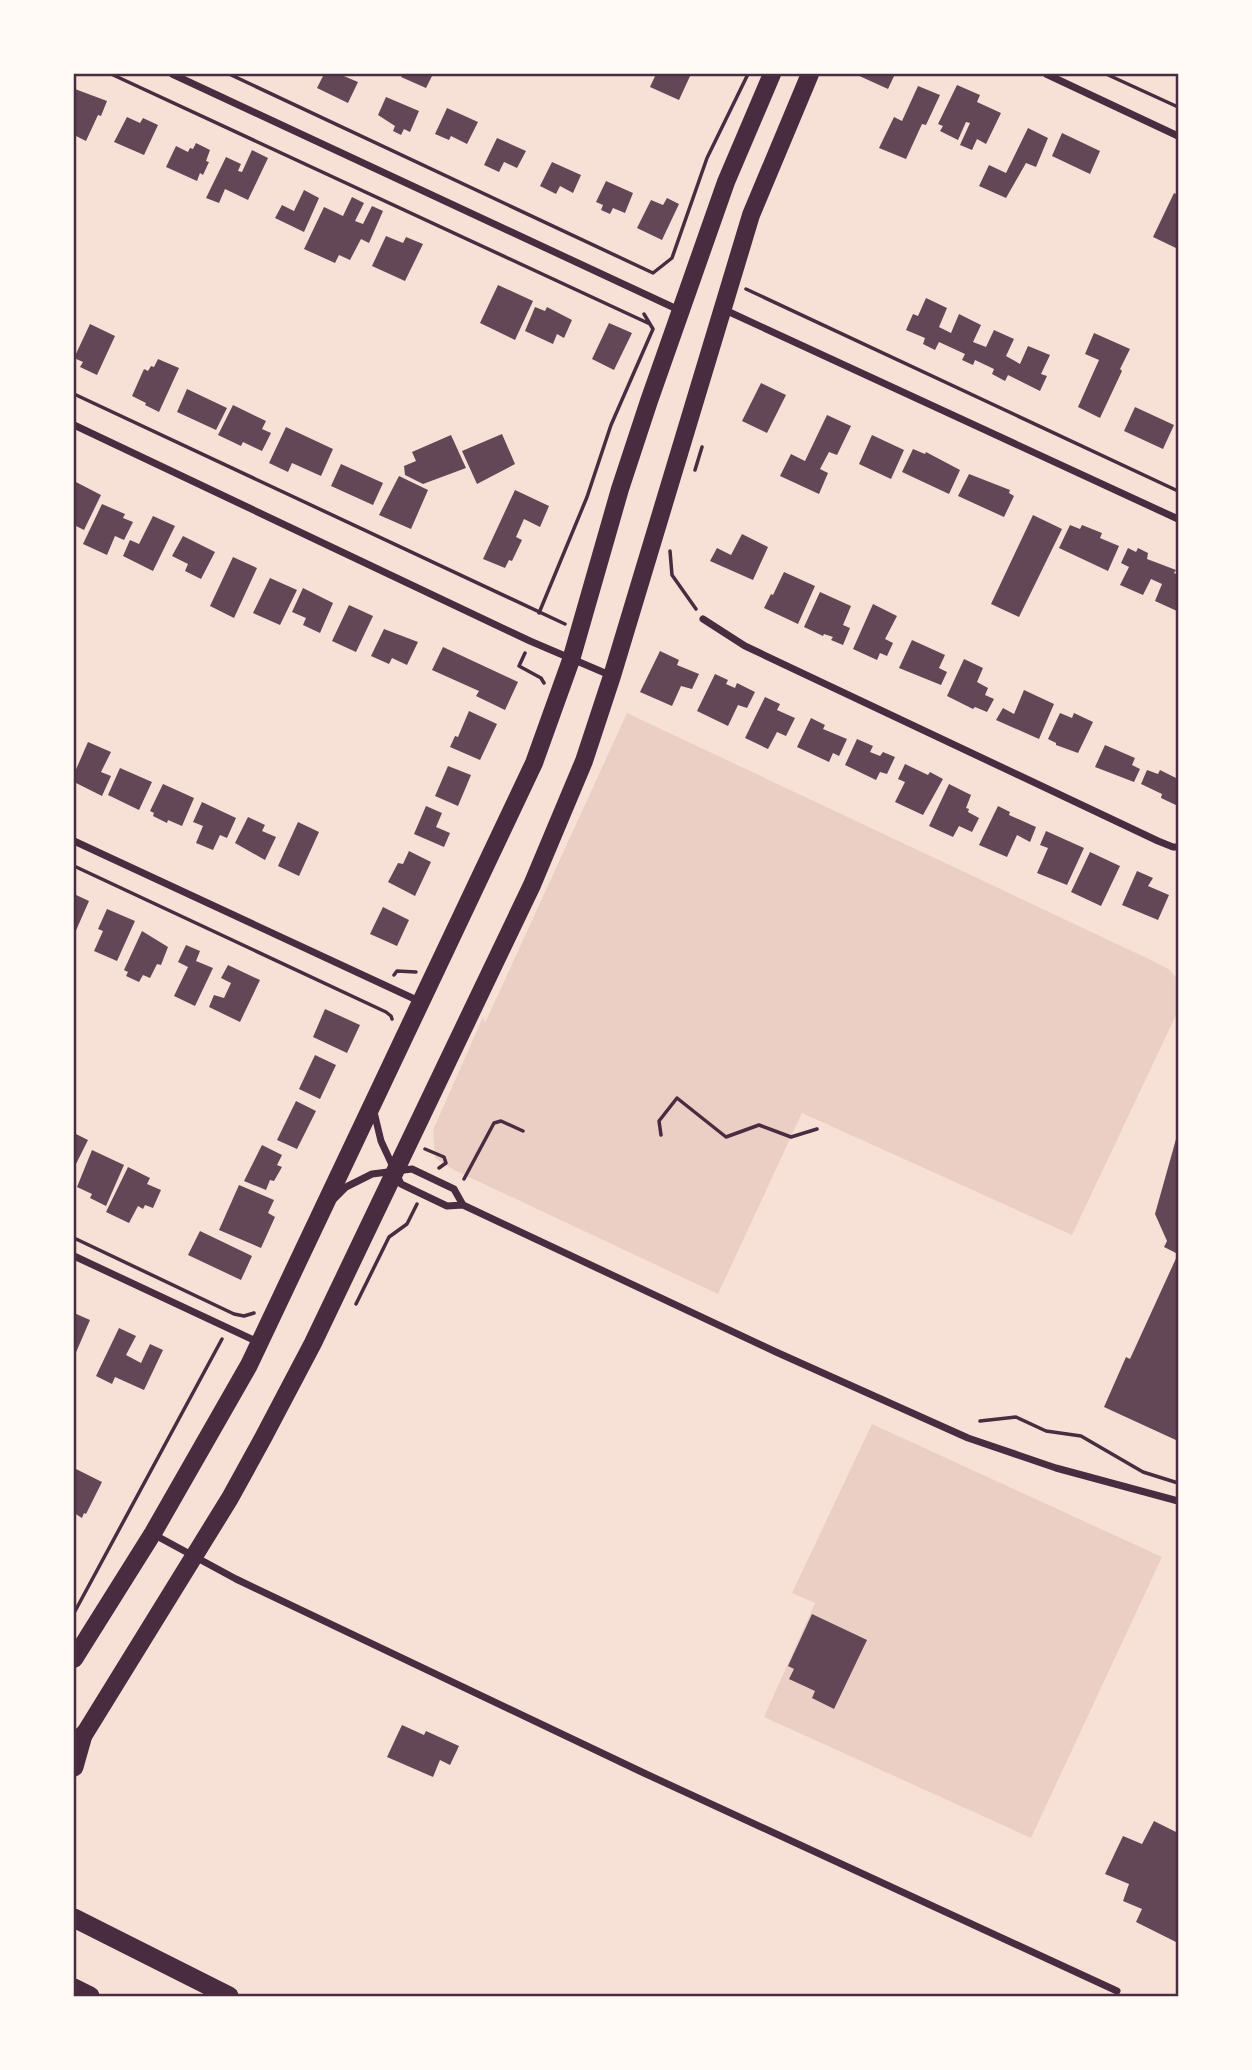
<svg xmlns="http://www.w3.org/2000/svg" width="1252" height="2070" font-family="Georgia,serif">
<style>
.green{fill:#ebcfc5}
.building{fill:#644757}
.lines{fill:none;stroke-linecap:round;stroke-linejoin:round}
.path{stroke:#4a2c40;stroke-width:3.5}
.minor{stroke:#4a2c40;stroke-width:7}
.primary{stroke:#4a2c40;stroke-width:18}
.trunk{stroke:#4a2c40;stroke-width:19}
.neatline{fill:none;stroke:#4a2c40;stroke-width:2.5}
</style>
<rect width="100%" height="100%" fill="#f7e1d7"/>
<path class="green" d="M627 713 1153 961 1170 970 1178 980V1011L1072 1235 802 1113 718 1294 454 1170 435 1158 433 1130 483 1017 485 1023Z
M872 1424 1162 1557 1031 1838 764 1717 815 1603 792 1593Z"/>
<path class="building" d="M324 74H339L358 82 348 103 317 88Z
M403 74H433L426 88 401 77Z
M656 74H691L679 100 650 87Z
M855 74H895L888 89Z
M957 85 980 95 977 102 1001 113 986 144 977 139 972 150 960 145 970 123 966 122 958 140 940 131 943 126 938 124Z
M918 86 940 95 926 125 922 124 906 159 879 148 894 117 902 121Z
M75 89 107 101 101 116 98 115 86 141 74 135Z
M386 97 419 111 410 132 404 129 401 135 393 131 395 126 378 115Z
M447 108 478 122 467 144 451 136 449 140 435 134Z
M127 117 140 123 143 118 158 125 144 155 114 142Z
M1028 128 1048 138 1036 167 1026 163 1006 198 979 186 989 165 1006 173Z
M1062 133 1100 151 1090 174 1052 156Z
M497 138 526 151 517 168 504 162 499 172 484 165Z
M196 143 210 150 206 161 209 162 203 175 200 173 197 181 166 167 176 146 188 152 190 148 193 149Z
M252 150 268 158 248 200 225 189 219 203 206 198 226 157 241 164 238 171 242 172Z
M552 162 581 175 573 193 560 186 556 194 540 186Z
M606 181 633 193 625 213 613 208 610 214 601 210 603 205 596 202Z
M304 190 319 198 304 232 275 218 282 205 294 211Z
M1174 193 1178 195V249L1153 237Z
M352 197 364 203 355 221 363 224 372 206 383 211 369 243 361 239 350 260 339 255 335 263 304 249 324 207 343 216Z
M667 198 679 204 662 240 637 228 651 200 663 205Z
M386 236 403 243 406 237 423 244 405 281 372 266Z
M498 285 533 301 515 340 480 323Z
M926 298 947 308 939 327 951 333 959 314 981 325 973 342 986 347 994 330 1014 339 1006 356 1020 364 1028 346 1050 355 1041 374 1047 376 1040 391 1008 375 1005 381 992 374 994 369 975 360 973 365 962 360 965 354 939 342 935 350 923 344 925 338 906 330 913 314 918 316Z
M535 307 545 311 547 307 572 320 564 338 557 334 553 344 525 331Z
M609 323 632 333 614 370 592 359Z
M90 324 115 336 97 375 80 367 83 362 74 358Z
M1094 333 1130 349 1120 369 1122 371 1100 418 1078 407 1099 360 1085 354Z
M158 359 179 368 159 412 145 405 146 403 132 396 144 369 148 371 151 366 154 367Z
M761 383 786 395 767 433 742 421Z
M187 389 227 408 216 430 177 412Z
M233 405 266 421 262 429 271 433 262 451 243 442 241 446 218 435Z
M1135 407 1174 425 1163 449 1124 431Z
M827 415 851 426 837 455 829 452 820 469 828 473 819 494 780 476 791 454 805 461Z
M286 427 333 449 321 476 292 463 288 472 269 463Z
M502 434 515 464 477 484 462 451Z
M451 435 466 468 423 484 405 475 404 466 416 461 412 452Z
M872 435 904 450 891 479 859 464Z
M913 449 925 454 926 452 960 470 949 494 902 472Z
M341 464 383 483 373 505 331 486Z
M969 474 1010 490 1009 493 1014 496 1004 517 958 496Z
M399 476 428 490 411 529 379 515Z
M74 481 101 495 84 530 74 525Z
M515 490 549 506 540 527 524 519 516 537 522 540 512 561 509 560 505 568 483 559Z
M102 504 125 514 123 518 133 522 124 540 115 536 107 555 83 544Z
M1033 515 1062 529 1019 617 991 604Z
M153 516 175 526 153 571 123 556 130 540 139 544Z
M1070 525 1080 529 1082 525 1102 533 1100 538 1119 546 1108 571 1059 548Z
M742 534 768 547 753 580 710 561 717 548 731 555Z
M183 536 215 552 201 579 185 571 188 564 172 556Z
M1128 548 1136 552 1138 548 1148 553 1147 559 1176 570 1174 573 1178 575 1177 611 1155 601 1162 584 1151 579 1143 595 1120 585 1129 567 1121 563Z
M233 557 257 568 234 618 210 606Z
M784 572 815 586 798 624 764 608 771 594 773 595Z
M270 578 297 590 280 625 253 613Z
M303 588 333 603 320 633 303 625 306 618 292 612Z
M820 592 851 606 843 625 850 628 843 645 831 640 833 637 824 634 823 636 804 627Z
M873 604 897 616 885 639 893 643 887 656 880 653 877 660 853 649Z
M349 605 373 616 356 652 332 641Z
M384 629 418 642 407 665 392 658 389 664 371 656Z
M912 640 945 655 939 668 947 672 941 685 899 668Z
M443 647 518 682 505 710 476 696 479 691 432 670Z
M660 651 679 660 677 665 699 674 692 689 681 686 672 706 640 692Z
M964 659 983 668 977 682 988 688 985 695 994 699 987 712 975 707 973 709 947 696Z
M715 674 728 680 726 684 735 688 737 683 755 692 747 708 738 705 728 726 697 711Z
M1024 690 1054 704 1039 739 996 720 1003 708 1014 714Z
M765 697 780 704 777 710 795 718 786 736 777 732 768 749 745 738Z
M469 711 497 724 480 760 450 747 455 736 458 737Z
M1060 713 1072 718 1074 713 1093 722 1078 753 1056 745V743L1048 739Z
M811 718 825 725 823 729 847 739 839 756 833 753 829 762 797 747Z
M857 739 873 746 870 752 880 756 883 752 895 757 887 774 880 772 876 780 845 765Z
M88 742 111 752 101 772 111 776 102 796 74 782V774Z
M1105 745 1135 758 1132 765 1140 769 1134 782 1095 767Z
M905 764 928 775 930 772 943 779 923 815 895 802 905 782 898 779Z
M448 766 471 775 458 806 435 796Z
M120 768 152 782 139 810 108 795Z
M1147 770 1158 774 1160 770 1178 779V806L1161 798 1162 794 1141 784Z
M163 784 194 798 182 826 168 820 167 823 153 816 154 813 150 811Z
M949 784 971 795 966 808 969 809 968 812 979 818 972 832 959 826 953 837 929 826Z
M202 802 236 818 227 838 220 835 213 850 196 843 203 826 193 822Z
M426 806 442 813 436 827 450 833 444 847 414 834Z
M998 806 1010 812 1009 815 1036 827 1030 842 1017 835 1007 857 979 845Z
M248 817 265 825 262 831 276 837 265 860 235 843Z
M298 822 319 832 299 876 278 866Z
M1046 831 1084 848 1067 885 1037 873 1048 848 1040 845Z
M409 851 431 862 415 896 388 882 398 863 403 864Z
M1090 852 1120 866 1101 906 1071 892Z
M1137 871 1153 878 1148 886 1169 895 1158 920 1122 905Z
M74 894 89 901 74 935Z
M383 907 409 920 397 946 370 934Z
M107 909 135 921 117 961 94 951 103 931 98 929Z
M142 931 168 947 161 965 157 964 150 978 143 975 139 982 126 976 128 972 124 970Z
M186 945 200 951 196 961 213 968 195 1006 174 996 188 967 178 962Z
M228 965 260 980 240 1022 209 1007 214 995 224 998 231 983 221 978Z
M325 1009 360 1025 347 1053 313 1037Z
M315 1055 336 1065 320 1099 299 1089Z
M296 1101 316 1111 297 1149 277 1140Z
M1178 1132V1254L1164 1247 1167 1241 1155 1214Z
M74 1133 88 1140 74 1168Z
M262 1145 282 1155 277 1165 282 1167 274 1181 270 1180 266 1190 244 1181Z
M92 1150 124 1165 106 1206 90 1198 92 1194 77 1187Z
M128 1167 150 1178 147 1184 161 1190 153 1208 145 1205 143 1209 138 1206 129 1223 106 1212Z
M239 1185 274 1200 268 1213 275 1217 261 1248 219 1230Z
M200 1231 252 1256 241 1280 188 1255Z
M1178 1254V1441L1104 1407 1126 1357 1130 1359Z
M74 1313 90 1320 74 1357Z
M119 1328 136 1336 126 1355 141 1363 150 1344 163 1350 144 1390 115 1377 112 1384 96 1376Z
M74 1468 102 1482 86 1514 84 1513 82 1518 74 1513Z
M812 1614 867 1640 834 1709 812 1698 815 1691 789 1679 794 1669 788 1666Z
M402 1725 424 1735 426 1731 459 1746 450 1765 440 1760 433 1777 387 1757Z
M1154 1821 1178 1833V1943L1136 1922 1142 1909 1123 1901 1129 1884 1105 1874 1123 1836 1142 1844Z"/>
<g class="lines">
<path class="path" d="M111 74 650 324
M229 74 653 273 672 258 707 158 748 74
M1106 74 1178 107
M746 289 1178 491
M74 394 565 624
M695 470 702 447
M670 551 672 575 696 609
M539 613 587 497 611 425 653 329 644 314
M525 653 519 666 541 678 544 683
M74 866 386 1012 391 1016 392 1019
M394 975 397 971 416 972
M661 1135 659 1121 677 1098 726 1137 759 1125 791 1137 817 1129
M425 1149 444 1157 446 1163 439 1168
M464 1179 494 1123 501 1121 523 1131
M74 1238 234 1314 244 1316 254 1313
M356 1304 389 1237 407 1224 417 1204
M980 1421 1016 1417 1046 1431 1081 1436 1143 1472 1178 1483
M74 1613 222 1339"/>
<path class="minor" d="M172 74 679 310
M1046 74 1178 136
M725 310 1178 519
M74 425 530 641 612 676
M703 619 745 646 1158 841 1173 847H1178
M74 841 421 1002
M374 1112 381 1141 401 1184 447 1206 463 1205 776 1352 968 1438 1056 1468 1178 1501
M335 1198 346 1187 372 1174 412 1169 454 1189 463 1205
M74 1256 260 1343
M153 1534 236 1579 646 1774 1117 1991"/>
<path class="primary" d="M74 1659 153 1533 249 1365 534 763 571 660 620 489 649 401 726 182 772 74
M77 1746 230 1498 263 1438 313 1343 532 885 584 761 612 676 751 215 810 74"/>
<path class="trunk" d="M74 1767 83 1735
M74 1918 229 1996
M74 1988 90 1996"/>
</g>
<rect width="1252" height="2070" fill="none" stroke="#fffaf5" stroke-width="150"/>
<rect x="75" y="75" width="1102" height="1920" class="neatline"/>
</svg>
